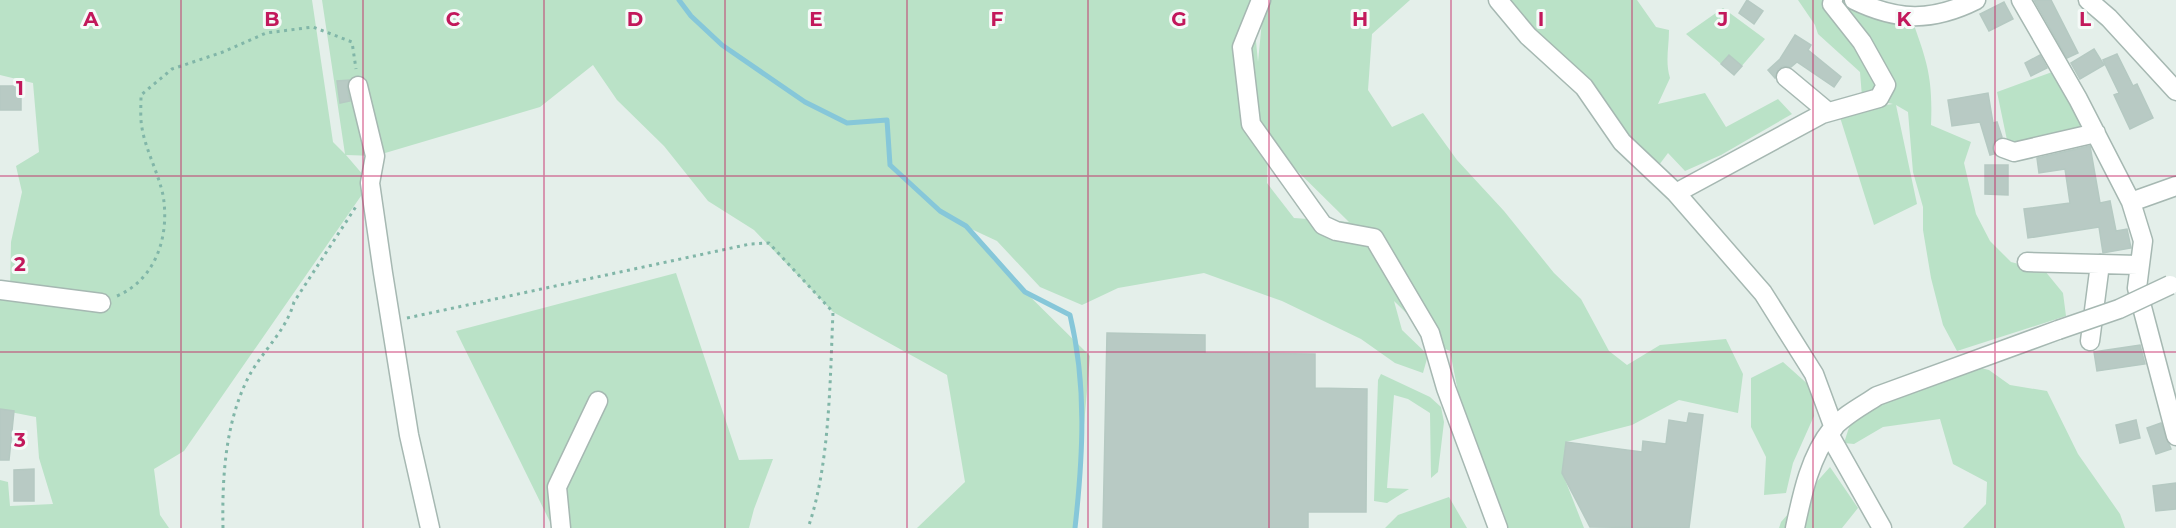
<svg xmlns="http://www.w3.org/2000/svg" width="2176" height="528" font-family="Montserrat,sans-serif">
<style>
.green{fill:#bae2c7;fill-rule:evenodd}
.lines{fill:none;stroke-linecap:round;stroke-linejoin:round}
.stream{stroke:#86c7d9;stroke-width:5}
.building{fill:#b8cac4;stroke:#b5c9c2;stroke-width:1.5}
.minor-casing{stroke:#a6b8b2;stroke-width:21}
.path{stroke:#81b6a8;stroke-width:3;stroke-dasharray:3 4.5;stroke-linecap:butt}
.minor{stroke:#fff;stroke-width:18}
.minor-bridge-casing{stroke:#a6b8b2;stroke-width:21;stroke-linecap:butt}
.minor-bridge{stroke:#fff;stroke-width:18}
.grid{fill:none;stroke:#c2185b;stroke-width:1.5;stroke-opacity:0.55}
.grid-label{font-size:20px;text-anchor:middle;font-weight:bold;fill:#c2185b;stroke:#f5faf8;stroke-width:6;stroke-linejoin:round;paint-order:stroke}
</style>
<rect width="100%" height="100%" fill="#e4efea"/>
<path class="green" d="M0 0H312L333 142 345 154 322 0H1252L1258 62 1264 0H1410L1372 34 1368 90 1392 127 1423 113 1457 160 1504 211 1554 273 1581 299 1609 351 1627 365 1660 345 1726 339 1743 374 1738 413 1679 400 1632 425 1566 442 1564 477 1584 528H1508L1504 514 1464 423 1450 351 1441 347 1394 301 1402 330 1428 355 1423 373 1395 363 1361 339 1282 301 1204 273 1118 288 1082 305 1040 287 997 241 967 227 994 261 1090 356 1075 528H917L965 482 947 375 833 312 754 230 708 201 664 146 617 100 593 65 540 107 375 156 346 155 370 183 184 451 154 469 160 515 169 528H0V480L8 482 10 506 53 504 39 458 36 417 0 410V290H10L11 242 22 192 16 166 39 152 33 83 0 75ZM1266 140 1349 222 1294 218 1267 183 1268 146Z
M1507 0H1637L1656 27 1669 30C1669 48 1665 61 1670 78L1658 104 1705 93 1726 127 1778 99 1792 114 1721 155 1685 171 1668 153 1656 169Z
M1798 0H1841L1873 14 1911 17C1927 61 1933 77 1931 125L1971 142 1964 163 1976 214 1990 241 2011 262 2045 271 2063 293 2066 316 1957 351 1943 325 1931 278 1923 230V207L1913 172 1908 112 1896 105 1917 204 1874 225 1838 111 1893 104 1862 97 1860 72 1818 34 1815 25Z
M1723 8 1765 39 1734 75 1686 34Z
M2055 71 2087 134 2008 145 1997 92Z
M676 273 739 460 773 459 754 509 749 528H553L456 331Z
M1783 362 1811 387 1814 416 1793 463 1786 493 1764 495 1766 457 1751 427V378Z
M1981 368 1989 370 2010 385 2047 391 2078 454 2120 514 2125 528H1963L1986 504 1987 482 1953 464 1940 419 1883 427 1854 444 1844 443 1852 418 1880 404Z
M1381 374 1430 397 1441 407 1444 422 1438 472 1431 478 1430 413 1408 399 1394 395 1387 488 1409 489 1387 503 1374 501 1378 380Z
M1830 467 1858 508 1842 528H1779L1781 522Z
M1449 497 1467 528H1385L1398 515Z"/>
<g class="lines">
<path class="stream" d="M679 0 691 16 722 45 805 102 847 123 887 120 890 165 940 211 966 226 1025 292 1070 315C1087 386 1083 456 1075 528"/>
</g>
<path class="building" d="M1747 0 1763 11 1754 24 1739 13Z
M2034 0H2051L2078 53 2067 58Z
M2004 2 2013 19 1989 31 1980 14Z
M1795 35 1811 45 1808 50 1841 77 1834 87 1797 62 1791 67 1783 66 1778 69 1775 78 1768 70 1780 59Z
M2094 49 2104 65 2080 79 2071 63Z
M2117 54 2133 86 2137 84 2153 118 2130 129 2114 95 2119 93 2103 60Z
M1729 55 1742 66 1734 75 1721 64Z
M2040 55 2047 68 2031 76 2025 63Z
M349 80 347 88 350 101 340 103 337 81Z
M0 86H21V110H0Z
M1988 93 1993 123 1997 122 2002 137 1993 144 1994 154 1990 155 1980 122 1952 126 1948 100Z
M2090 146 2100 203 2110 201 2116 231 2127 229 2131 248 2103 253 2099 227 2028 238 2024 209 2070 203 2065 169 2039 173 2037 158Z
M1985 165H2008V195L1985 194Z
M1107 333 1205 335V353L1315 354V388L1367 389 1366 512H1308V528H1103Z
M2140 345 2145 364 2097 371 2094 352Z
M0 409 14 411 9 460H0Z
M1689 413 1703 415 1689 528 1590 527 1562 473 1566 442 1642 452 1643 441 1666 444 1669 420 1687 423Z
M2136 420 2140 438 2120 443 2116 425Z
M2161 423 2171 449 2156 454 2147 428Z
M34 469V501H14V470Z
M2176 483V509L2156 511 2153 486Z"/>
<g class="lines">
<defs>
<path id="minor" d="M1261 0 1242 47 1251 124 1323 225 1336 231 1374 238 1430 333 1446 388 1498 528
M1498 0 1528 36 1584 87 1622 142 1676 193 1763 293 1814 374 1834 428
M1854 0C1897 21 1932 22 1976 0
M2021 0 2078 99 2131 202 2143 241 2137 288 2176 436
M2088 0 2109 18 2176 91
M1786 77 1828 112
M358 86 375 156 370 183 383 273 409 435 430 528
M2003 148 2014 152 2096 133
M1676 193 1822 114 1879 98 1886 85 1862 42 1832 4 1833 0
M2131 202 2176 186
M2027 262 2138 265
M0 290 101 303
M2090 341 2100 264
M1829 434 1882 528
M561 528 557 487 598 401
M1795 528C1802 495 1810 456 1832 429 1844 415 1862 406 1877 396L2058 330"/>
</defs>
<use href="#minor" class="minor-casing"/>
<path class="path" d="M117 296C156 279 170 236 163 195 158 172 146 151 142 128 140 118 141 106 141 95L172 69 223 52 266 33 313 27 352 42 356 69
M407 318 750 244 769 243 833 312C830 379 830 465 808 528
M223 528C222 479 225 425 247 380 260 353 286 332 294 302L357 205"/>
<use href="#minor" class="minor"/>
<defs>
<path id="minor-bridge" d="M2058 330 2119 309 2170 285"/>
</defs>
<use href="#minor-bridge" class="minor-bridge-casing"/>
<use href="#minor-bridge" class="minor-bridge"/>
</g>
<path class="grid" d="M181 0V528M363 0V528M544 0V528M725 0V528M907 0V528M1088 0V528M1269 0V528M1451 0V528M1632 0V528M1813 0V528M1995 0V528M0 176H2176M0 352H2176"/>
<g class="grid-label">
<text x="91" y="26">A</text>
<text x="272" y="26">B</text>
<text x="453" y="26">C</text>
<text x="635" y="26">D</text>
<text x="816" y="26">E</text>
<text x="997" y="26">F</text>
<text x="1179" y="26">G</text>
<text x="1360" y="26">H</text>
<text x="1541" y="26">I</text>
<text x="1723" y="26">J</text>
<text x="1904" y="26">K</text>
<text x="2085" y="26">L</text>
<text x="20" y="95">1</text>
<text x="20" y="271">2</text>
<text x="20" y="447">3</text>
</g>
</svg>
